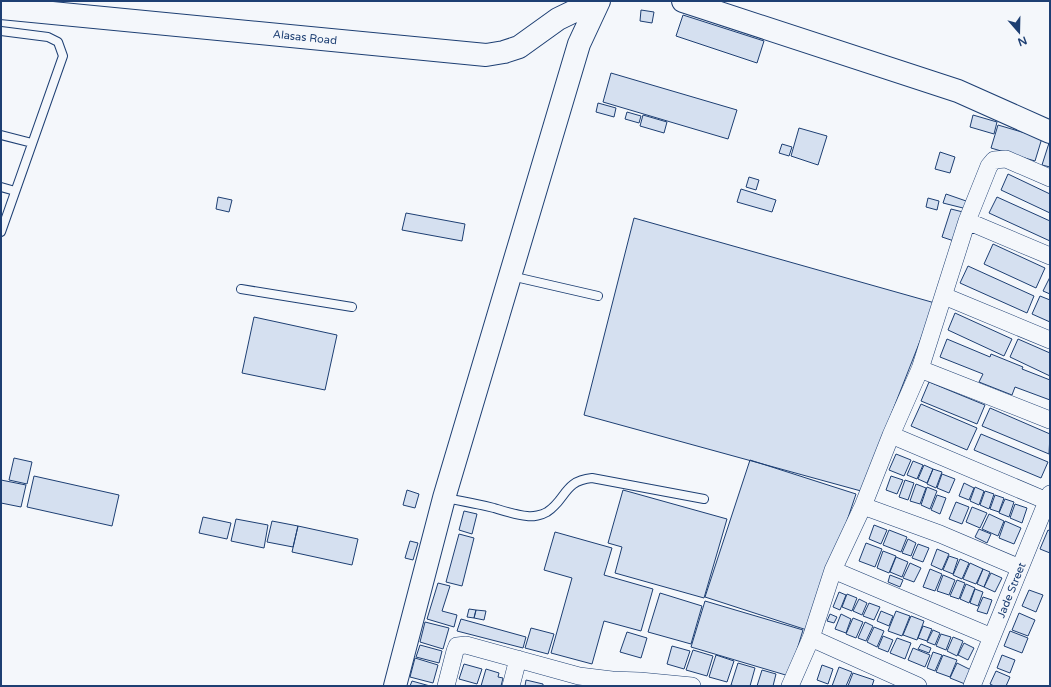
<svg xmlns="http://www.w3.org/2000/svg" width="1051" height="687" font-family="'Varela Round',sans-serif">
<style>
.building{fill:#d5e0f0;stroke:#1d3f73}
.lines{fill:none;stroke-linecap:round;stroke-linejoin:round}
.lane-casing{stroke:#1d3f73;stroke-width:10}
.street-casing{stroke:#1d3f73;stroke-width:18}
.secondary-casing{stroke:#1d3f73;stroke-width:24}
.lane{stroke:#f4f7fb;stroke-width:8}
.street{stroke:#f4f7fb;stroke-width:17}
.secondary{stroke:#f4f7fb;stroke-width:22}
.labels{text-anchor:middle;stroke-width:3;stroke-linejoin:round;paint-order:stroke}
.street-label{font-size:11px;fill:#1d3f73;stroke:#f4f7fb}
</style>
<rect width="100%" height="100%" fill="#f4f7fb"/>
<path class="building" d="M641 10 654 12 652 23 640 21Z
M683 15 764 41 757 63 676 36Z
M611 73 737 110 728 139 603 102Z
M598 103 616 108 614 117 596 112Z
M627 112 641 116 639 123 625 119Z
M643 115 667 122 664 133 640 126Z
M973 115 997 122 994 134 970 127Z
M998 125 1042 138 1035 161 991 148Z
M799 128 827 136 818 165 791 156Z
M1049 143 1050 144V167L1042 165Z
M782 144 792 147 789 156 779 153Z
M940 152 955 157 950 173 935 169Z
M1008 174 1050 194V213L1001 190Z
M749 177 759 180 756 190 746 187Z
M741 189 776 200 772 212 737 202Z
M946 194 969 202 967 209 943 203Z
M218 197 232 200 229 212 216 209Z
M997 197 1050 221V241L989 213Z
M928 198 939 201 937 210 926 207Z
M951 209 963 212 954 241 942 237Z
M406 213 465 224 462 241 402 230Z
M634 218 935 303 861 491 584 415Z
M993 244 1045 268 1036 288 984 264Z
M968 266 1034 296 1027 313 960 283Z
M1050 277V294L1043 291Z
M1040 296 1050 300V322L1032 314Z
M955 313 1012 339 1004 356 948 330Z
M254 317 337 335 325 390 242 373Z
M947 339 990 357 991 354 1023 367 1022 369 1050 380V400L1015 387 1012 395 979 382 983 374 940 357Z
M1018 339 1050 353V376L1010 357Z
M929 382 985 405 977 424 921 401Z
M921 404 977 428 967 450 911 426Z
M990 408 1050 434 1049 454 982 426Z
M981 434 1048 462 1041 478 974 450Z
M896 454 911 460 904 476 889 470Z
M14 458 32 462 27 484 9 480Z
M750 460 856 494 810 631 705 597Z
M913 461 923 465 917 479 907 475Z
M924 465 933 469 927 483 918 479Z
M933 469 942 472 936 488 927 484Z
M942 474 955 479 949 493 937 488Z
M34 476 119 495 112 526 27 507Z
M891 476 903 480 897 494 886 490Z
M1 480 26 485 21 507 1 503Z
M905 480 914 483 908 500 899 497Z
M964 483 974 488 969 500 959 496Z
M916 484 926 488 920 504 910 501Z
M927 487 937 491 930 509 921 505Z
M975 487 984 491 979 505 970 501Z
M407 490 419 494 415 508 403 505Z
M623 490 727 519 704 598 615 573 622 547 608 543Z
M985 491 994 494 989 509 980 505Z
M937 495 946 498 940 514 931 510Z
M995 495 1004 498 999 512 990 509Z
M1005 499 1014 502 1009 517 999 513Z
M956 502 969 507 962 524 949 519Z
M1015 504 1027 508 1022 523 1010 518Z
M972 507 987 513 980 528 966 522Z
M464 511 477 514 472 534 459 530Z
M989 514 1004 521 998 536 982 529Z
M203 517 231 523 227 539 199 533Z
M236 519 268 525 264 548 231 541Z
M272 521 298 526 293 547 267 542Z
M1005 521 1021 528 1014 544 999 538Z
M874 525 887 530 881 544 869 539Z
M298 526 358 539 352 565 292 552Z
M979 529 991 534 987 543 975 537Z
M889 530 907 537 901 552 883 545Z
M1048 530 1050 531V553L1040 549Z
M555 532 612 548 604 575 653 589 641 631 604 621 592 664 551 653 572 578 544 570Z
M459 534 474 538 462 586 446 582Z
M908 539 916 543 911 556 902 553Z
M410 541 418 543 413 560 405 558Z
M866 543 882 549 875 567 859 561Z
M918 544 929 548 923 562 912 558Z
M937 549 949 554 942 570 931 565Z
M883 551 896 556 889 573 877 568Z
M949 556 958 559 953 574 943 570Z
M896 557 908 562 902 577 890 572Z
M960 559 969 563 962 579 953 575Z
M910 563 921 568 914 582 903 578Z
M970 563 983 569 976 584 963 579Z
M930 569 942 574 935 591 923 587Z
M983 569 990 572 984 587 977 584Z
M991 573 1002 578 995 592 984 587Z
M890 575 903 580 900 587 888 582Z
M943 575 955 580 949 595 937 591Z
M957 580 965 583 959 599 950 596Z
M438 583 450 586 442 611 457 615 454 627 427 619Z
M966 584 975 588 969 603 960 599Z
M975 589 983 592 978 606 970 603Z
M1029 590 1043 595 1036 612 1022 606Z
M839 592 846 595 840 610 833 607Z
M660 593 702 606 691 644 648 632Z
M847 594 857 598 852 611 842 607Z
M983 597 992 600 987 614 977 611Z
M859 599 867 603 862 615 853 611Z
M705 601 803 630 789 676 691 647Z
M869 603 880 607 874 620 863 616Z
M469 609 476 610 474 618 467 617Z
M476 610 486 611 484 620 474 618Z
M881 611 893 616 889 626 877 621Z
M896 611 910 616 902 636 888 631Z
M1019 613 1035 620 1028 636 1012 630Z
M830 614 837 617 834 623 827 621Z
M841 614 851 619 846 633 835 629Z
M911 616 924 621 917 640 903 635Z
M853 618 863 622 856 638 846 634Z
M461 619 526 637 523 648 457 631Z
M425 622 449 628 443 649 420 642Z
M865 622 873 626 866 641 858 638Z
M923 626 932 629 927 641 918 638Z
M874 627 884 631 877 647 867 642Z
M531 628 554 634 548 654 525 648Z
M933 630 940 633 935 645 927 642Z
M1010 631 1028 638 1022 653 1004 646Z
M627 632 647 638 641 658 620 652Z
M941 634 951 637 946 650 936 646Z
M883 636 893 640 888 652 878 648Z
M953 637 963 641 957 656 947 651Z
M897 638 911 643 905 659 890 653Z
M964 643 974 648 968 660 958 655Z
M921 644 931 648 929 653 918 649Z
M420 645 442 651 439 663 416 657Z
M672 646 690 651 684 669 667 664Z
M913 648 930 655 925 667 908 660Z
M693 650 713 656 707 676 686 670Z
M933 652 942 655 935 671 927 668Z
M716 655 734 661 727 682 709 677Z
M943 655 957 660 950 677 936 672Z
M1002 655 1015 660 1010 673 997 668Z
M415 658 438 665 433 683 410 677Z
M738 663 755 668 750 686H735L731 685Z
M957 663 971 670 965 684 950 678Z
M464 664 482 669 477 684 459 679Z
M822 665 833 669 828 684 817 680Z
M839 667 852 672 846 686H832Z
M486 669 499 673 498 677 503 678 501 686H481Z
M762 670 776 674 773 686H757Z
M996 671 1010 677 1006 686H994L990 684Z
M853 673 874 680 872 686H848Z
M526 680 543 684V686H525Z
M412 681 430 686H410Z"/>
<g class="lines">
<defs>
<path id="lane" d="M1 31 48 37 58 42 63 56 1 232
M1 135 32 143
M1 187 15 191
M511 276 598 296
M241 289 352 307
M445 498C462 501 478 504 494 508 504 511 516 515 527 516 533 517 542 515 547 512 567 499 563 481 592 478L704 499"/>
<path id="street" d="M967 221 1050 256
M944 296 1050 340
M920 369 1050 420
M891 435 1047 501
M863 506 940 534 1020 568
M833 570 992 637
M811 638 918 686
M446 686 455 651 457 646 466 645 579 676 612 680 640 681 692 686
M511 686 518 659
M790 686 811 638 833 570 863 506 891 435 920 369 967 221 989 166 994 160 1006 159 1050 178
M972 686 1050 494"/>
<path id="secondary" d="M683 1 958 91 1050 132
M1 8 486 55 504 52 519 47 558 19 595 1
M395 686 444 498 579 44 599 1"/>
</defs>
<use href="#lane" class="lane-casing"/>
<use href="#street" class="street-casing"/>
<use href="#secondary" class="secondary-casing"/>
<use href="#lane" class="lane"/>
<use href="#street" class="street"/>
<use href="#secondary" class="secondary"/>
</g>
<g class="labels">
<g class="street-label">
<text transform="translate(305 37) rotate(6)" y="4">Alasas Road</text>
<text transform="translate(1011 590) rotate(-68)" y="4">Jade Street</text>
</g>
</g>
<rect width="1051" height="687" fill="none" stroke="#1d3f73" stroke-width="4"/>
<g transform="translate(1019 32) rotate(160)" stroke="#f4f7fb" stroke-width="3" paint-order="stroke">
<path d="M0-3L7 15L0 10L-7 15Z" fill="#1d3f73"/>
<text y="-6" font-size="11" font-weight="bold" text-anchor="middle" fill="#1d3f73">N</text>
</g>
</svg>
